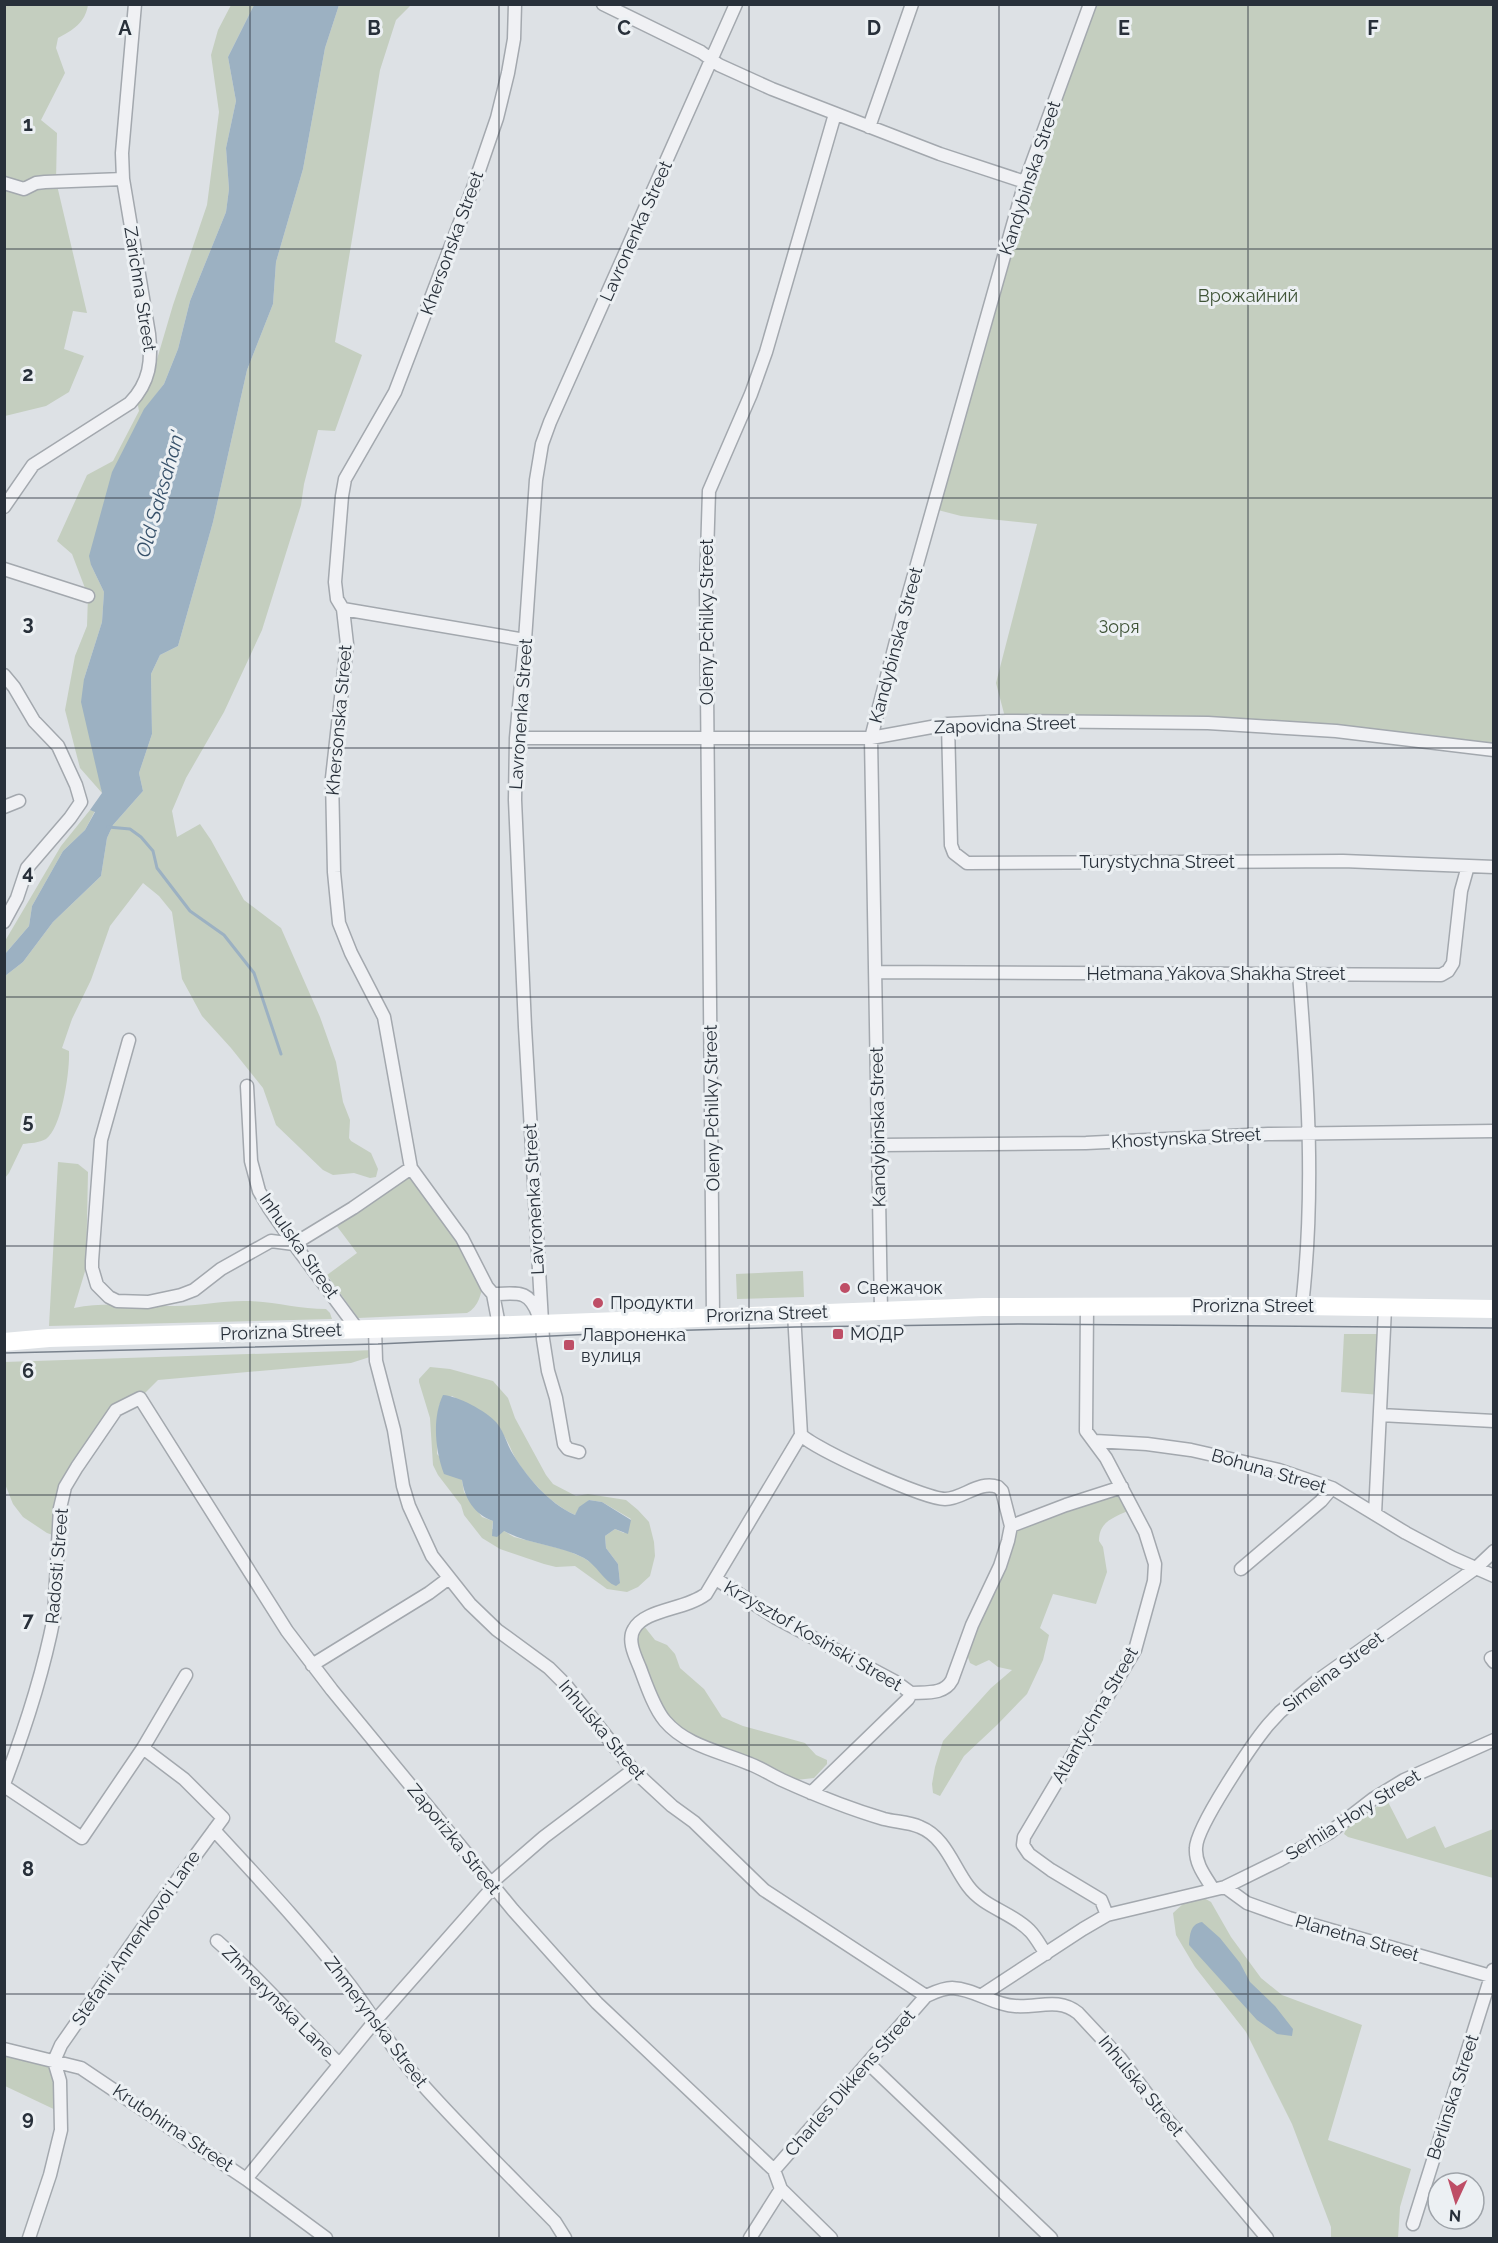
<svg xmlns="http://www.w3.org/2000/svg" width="1498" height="2243" font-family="Raleway,sans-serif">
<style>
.green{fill:#c4cebf;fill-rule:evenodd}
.water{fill:#9cb1c2}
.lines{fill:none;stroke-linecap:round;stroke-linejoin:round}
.stream{stroke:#9cb1c2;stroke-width:3}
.street-casing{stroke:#a3a8ae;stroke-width:15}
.street{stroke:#f0f1f4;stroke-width:12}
.secondary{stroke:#fff;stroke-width:18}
.tram{stroke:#79828d;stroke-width:1.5}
.grid{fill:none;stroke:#28303a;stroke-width:1.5;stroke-opacity:0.55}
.poi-dot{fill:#be4e66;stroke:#ecf0f3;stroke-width:2}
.labels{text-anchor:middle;stroke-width:6;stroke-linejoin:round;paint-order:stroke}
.street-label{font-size:18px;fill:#28303a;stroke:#ecf0f3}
.park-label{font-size:18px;fill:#3f5437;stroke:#ecf0f3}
.poi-label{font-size:18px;fill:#28303a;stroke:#ecf0f3;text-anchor:start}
.water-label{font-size:20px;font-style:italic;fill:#37516a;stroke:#ecf0f3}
.grid-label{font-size:20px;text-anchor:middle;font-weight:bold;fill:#28303a;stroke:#ecf0f3;stroke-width:6;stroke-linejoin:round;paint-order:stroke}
</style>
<rect width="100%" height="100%" fill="#dde1e5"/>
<path class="green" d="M4 5H88C85 23 73 30 58 38L56 48 65 73 41 120 57 133 56 181 87 313 73 311 64 349 84 356 69 392 46 406 5 416Z
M231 5H254L228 57 236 101 226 148 229 189 226 212 190 301 178 349 164 384 145 409 91 565 104 592 102 622 84 679 102 793 80 768 65 710 75 656 87 626 88 596 72 554 57 541 87 475 113 461 139 411 136 395 155 366 173 305 207 205 219 112 211 55 218 30Z
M339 5H411L396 20 380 70 335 342 362 355 335 431 318 430 304 484 301 505 262 630 224 712 186 778 172 811 177 837 200 824 211 840 244 900 281 928 320 1017 336 1062 343 1102 350 1120 349 1138 351 1141 371 1153 378 1169 376 1177 370 1178 354 1173 333 1175 323 1170 276 1125 263 1088 231 1048 202 1016 182 979 172 912 159 896 143 883 110 926 91 980 72 1019 62 1048 69 1051C70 1070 62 1128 46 1139 39 1143 30 1143 23 1144L9 1173 5 1178V976L23 962 53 922 101 876 107 838 113 825 143 791 139 773 152 734 151 674 160 655 178 646 213 522 247 370 273 304 276 262 303 169 325 48Z
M1090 5H1493V750L1336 731 1006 721 996 683 1037 524 961 516 934 509 1025 182Z
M90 810 95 811 85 830 63 851 32 906 29 926 5 954V941L61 846Z
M58 1162 78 1164 88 1172 86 1268 74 1308C108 1301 141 1307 175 1306 198 1306 221 1301 244 1301 271 1301 298 1309 326 1309L330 1313 332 1319 49 1326Z
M411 1168 484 1282C481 1293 479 1307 467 1313L358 1318 327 1275 357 1253 333 1221Z
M803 1271 804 1297 737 1299 736 1274Z
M1344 1334H1384L1381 1395 1341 1392Z
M376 1350V1355L351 1363 158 1380 140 1398 116 1410 67 1483 58 1537 47 1533 23 1517 13 1504 5 1484 4 1362Z
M430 1367 450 1369 493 1381 508 1398 515 1418 546 1475 553 1484 576 1496 588 1494 626 1500 638 1510 649 1522 654 1542 655 1556 650 1576 638 1587 627 1592 607 1589 575 1566 556 1567 544 1564 500 1549 482 1538 464 1515 461 1505 438 1475 433 1465 430 1418 419 1382V1379ZM452 1396C471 1405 490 1420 504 1436 509 1443 512 1453 517 1461 532 1483 551 1504 575 1515L589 1500 602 1502 631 1519 624 1533 615 1529 605 1536 606 1548 618 1564 620 1583 584 1558 566 1550 514 1537 504 1531 492 1529 493 1521 482 1517 464 1492 462 1480 437 1454 439 1405Z
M1122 1487 1132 1509C1116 1517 1099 1520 1099 1541L1103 1547 1107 1572 1096 1604 1053 1594 1040 1628 1049 1635 1043 1660 1027 1694 997 1725 964 1756 940 1796 933 1793 932 1784 935 1767 943 1741 991 1688 1012 1670 998 1667 989 1660 976 1666 970 1663 964 1646 1011 1526Z
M644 1626 655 1640 667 1645 675 1654 680 1668 704 1689 722 1717 743 1726 805 1743 816 1755 827 1760V1764L814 1778 796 1780 689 1735 669 1718 637 1655 636 1632Z
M1387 1800 1407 1839 1435 1826 1445 1848 1493 1829V1878L1348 1837 1344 1834 1348 1825Z
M1204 1898 1211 1902 1231 1937 1261 1978 1282 1995 1362 2025 1328 2140 1411 2169 1400 2207 1398 2238H1331V2227L1292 2124 1246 2032 1195 1967 1176 1935 1173 1913 1184 1903Z
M5 2049 54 2061 62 2113 5 2086Z"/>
<path class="water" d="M254 5H339L325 48 303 169 276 262 273 304 247 370 213 522 178 646 160 655 151 674 152 734 139 773 143 791 113 825 107 838 101 876 53 922 23 962 5 976V954L29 926 32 906 63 851 85 830 95 812 90 810 102 793 81 702 84 679 102 622 104 592 91 565 89 556 112 472 144 409 164 384 178 349 190 301 226 212 229 189 226 148 236 101 228 57Z
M443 1395C458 1396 486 1411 496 1422 503 1430 506 1441 511 1451 526 1476 548 1503 575 1515L579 1507 589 1500 602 1502 631 1520 628 1534 615 1529 605 1536 606 1548 618 1564 620 1583 616 1586C603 1581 597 1565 584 1558 559 1545 529 1545 504 1531L497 1537 492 1536 493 1521C474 1514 465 1499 462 1480L444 1474C435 1450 432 1418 443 1395Z
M1202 1922 1220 1938 1240 1963 1250 1982 1275 2006 1293 2029 1292 2036 1277 2034 1257 2020 1189 1945C1190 1935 1190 1924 1202 1922Z"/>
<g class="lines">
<path class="stream" d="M108 827 130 829 141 837 153 851 157 868 190 911 224 935 254 973 281 1054"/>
<defs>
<path id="street" d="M515 4 514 39 508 73 497 118 473 188 395 392 345 479 342 496 335 582 337 599 343 609 347 644 332 778 334 872 339 923 351 953 384 1017 411 1168 462 1238 487 1287 493 1294C516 1294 528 1288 538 1314
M603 4 701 52 719 65 772 89 940 154 1025 182
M869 127 912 4
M4 183 24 189 36 183 45 182 123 179
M4 507 33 465 130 403C150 382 152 361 149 334L123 179 122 153 135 4
M4 569 88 596
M343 609 525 640
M4 675 14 687 34 721 58 746 76 785 81 802 70 818 27 868 17 898 4 922
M948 724 951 845 954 853 967 863 1343 861 1494 867
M516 738H871L948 724 1006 721 1208 723 1336 731 1494 750
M4 807 19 801
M875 972 1441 975 1448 971 1453 963 1461 891 1468 866
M1299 974C1308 1087 1315 1193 1302 1306
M129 1040 101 1140 92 1261V1268L97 1285 109 1297 117 1301 148 1302 181 1295 194 1290 221 1269 271 1241 294 1244 353 1208 411 1168
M247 1086 251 1161 259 1191 269 1208 294 1244 358 1330
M879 1145 1086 1143 1268 1134 1494 1131
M493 1294 499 1325
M1087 1306 1086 1431 1106 1458 1145 1532 1155 1564 1154 1581 1135 1650 1024 1837 1023 1845 1029 1854 1051 1870 1101 1900 1107 1915
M881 1311 871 738 903 614 1025 182 1090 4
M794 1313 801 1435 706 1594C685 1610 645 1609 634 1629 627 1640 635 1656 640 1668 646 1684 654 1708 665 1721 686 1746 722 1752 750 1764 761 1768 771 1775 782 1780 815 1795 850 1809 884 1819 896 1822 909 1822 920 1827 945 1837 953 1866 968 1886 984 1908 1012 1912 1030 1931 1036 1937 1041 1947 1046 1954
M713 1316 706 586 709 491 751 394 766 352 835 114
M375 1329 376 1361 394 1430 403 1486 409 1506 432 1556 470 1604 497 1630 549 1668 565 1684 633 1770 672 1806 694 1822 764 1890 926 1996
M1380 1415 1494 1421
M801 1435C817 1450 924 1499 945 1499 963 1499 979 1480 998 1487L1002 1491 1011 1526 1008 1541 1000 1566 972 1625 952 1680C944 1695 926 1692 911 1693
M1095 1441 1147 1444 1191 1450 1279 1470 1332 1488 1406 1533 1453 1558 1494 1576
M579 1452 568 1449 564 1444 556 1398 548 1371 543 1339 525 1027 515 800 516 738 525 640 536 480 542 444 550 422 736 4
M1375 1514 1385 1308
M1011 1526 1066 1505 1122 1487
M1241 1569 1321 1501 1332 1488
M716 1579 776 1618 896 1682 911 1693 908 1699 811 1793
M1494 1657 1491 1658 1494 1662
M312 1665 429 1593 449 1578
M4 1784C25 1729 43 1674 54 1617L60 1508 65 1487 77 1467 116 1410 140 1398 287 1631 332 1690 513 1910 565 1968 597 2003 774 2170 781 2189 831 2238
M4 1786 82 1838 143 1748 186 1675
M214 1830C260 1880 307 1930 349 1984 374 2017 394 2053 422 2084 464 2131 510 2176 555 2222L565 2238
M491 1883 544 1837 633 1770
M1225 1887 1247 1903 1289 1918 1494 1977
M1213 1889C1205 1876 1195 1864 1196 1848 1196 1827 1253 1743 1268 1725L1280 1712 1317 1681 1476 1568 1494 1551
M217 1941C260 1979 298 2023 339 2064
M982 1995 1083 1929 1107 1915 1225 1887 1280 1860 1329 1833 1373 1799 1404 1780 1494 1740
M4 2049 81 2068 246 2179 326 2238
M868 2063 1051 2238
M774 2170 926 1996C935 1992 943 1988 952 1988 975 1989 993 2005 1015 2006 1038 2008 1058 1997 1078 2013L1120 2058 1156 2106 1267 2238
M246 2179 375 2021 494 1886
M1413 2224 1493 1970
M29 2238 50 2175 61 2130 60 2081 54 2061 61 2045 156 1909 223 1818 184 1779 143 1748
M750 2238 781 2189"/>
</defs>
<use href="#street" class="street-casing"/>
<use href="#street" class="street"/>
<path class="secondary" d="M4 1342 49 1338 513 1325 983 1307 1302 1306 1494 1309"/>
<path class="tram" d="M4 1353 378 1344 659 1331 795 1327 1021 1324 1494 1328"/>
</g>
<path class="grid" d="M250 4V2238M499 4V2238M749 4V2238M999 4V2238M1248 4V2238M4 249H1494M4 498H1494M4 748H1494M4 997H1494M4 1246H1494M4 1495H1494M4 1745H1494M4 1994H1494"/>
<g class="poi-dot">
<circle cx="845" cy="1288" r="6"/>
<circle cx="598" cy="1303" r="6"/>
<rect x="832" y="1328" width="12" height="12" rx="3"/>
<rect x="563" y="1339" width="12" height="12" rx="3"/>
</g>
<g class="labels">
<g class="street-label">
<text transform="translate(1030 178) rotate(-72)" y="6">Kandybinska Street</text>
<text transform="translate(636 231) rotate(-66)" y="6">Lavronenka Street</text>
<text transform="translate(452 243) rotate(-70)" y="6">Khersonska Street</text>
<text transform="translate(140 289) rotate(81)" y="6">Zarichna Street</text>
<text transform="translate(707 622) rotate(-90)" y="6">Oleny Pchilky Street</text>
<text transform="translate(896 645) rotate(-75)" y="6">Kandybinska Street</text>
<text transform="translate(521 714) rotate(-86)" y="6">Lavronenka Street</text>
<text transform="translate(339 720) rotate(-85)" y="6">Khersonska Street</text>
<text transform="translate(1005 725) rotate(-2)" y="6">Zapovidna Street</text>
<text x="1157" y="868">Turystychna Street</text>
<text x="1216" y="980">Hetmana Yakova Shakha Street</text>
<text transform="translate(712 1108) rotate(-91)" y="6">Oleny Pchilky Street</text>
<text transform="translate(878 1127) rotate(-91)" y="6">Kandybinska Street</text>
<text transform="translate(1186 1138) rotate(-3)" y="6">Khostynska Street</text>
<text transform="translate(534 1199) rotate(-93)" y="6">Lavronenka Street</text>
<text transform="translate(299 1246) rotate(55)" y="6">Inhulska Street</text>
<text x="1253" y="1312">Prorizna Street</text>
<text transform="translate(767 1314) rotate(-2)" y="6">Prorizna Street</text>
<text transform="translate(281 1332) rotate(-2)" y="6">Prorizna Street</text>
<text transform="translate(1269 1471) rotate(16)" y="6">Bohuna Street</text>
<text transform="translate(57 1566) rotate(-85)" y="6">Radosti Street</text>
<text transform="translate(813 1636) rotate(30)" y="6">Krzysztof Kosiński Street</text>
<text transform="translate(1333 1672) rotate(-37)" y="6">Simeina Street</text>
<text transform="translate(1095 1715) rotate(-60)" y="6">Atlantychna Street</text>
<text transform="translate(602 1730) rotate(50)" y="6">Inhulska Street</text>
<text transform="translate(1353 1815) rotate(-32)" y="6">Serhiia Hory Street</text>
<text transform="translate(454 1839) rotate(51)" y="6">Zaporizka Street</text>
<text transform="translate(136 1938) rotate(-55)" y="6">Stefanii Annenkovoi Lane</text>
<text transform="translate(1357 1938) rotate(16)" y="6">Planetna Street</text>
<text transform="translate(278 2002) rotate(45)" y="6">Zhmerynska Lane</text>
<text transform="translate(376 2022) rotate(53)" y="6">Zhmerynska Street</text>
<text transform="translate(850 2083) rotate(-49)" y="6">Charles Dikkens Street</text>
<text transform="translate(1141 2086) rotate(51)" y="6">Inhulska Street</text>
<text transform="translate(1453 2097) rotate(-72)" y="6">Berlinska Street</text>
<text transform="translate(173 2128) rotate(34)" y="6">Krutohirna Street</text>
</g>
<g class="park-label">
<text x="1248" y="302">Врожайний</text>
<text x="1119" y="633">Зоря</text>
</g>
<g class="poi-label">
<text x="857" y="1294">Свежачок</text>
<text x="610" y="1309">Продукти</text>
<text x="850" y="1340">МОДР</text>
<text x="581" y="1341">Лавроненка<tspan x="581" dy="21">вулиця</tspan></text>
</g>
<g class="water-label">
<text transform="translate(160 494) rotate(-74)" y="7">Old Saksahan'</text>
</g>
</g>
<g class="grid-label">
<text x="125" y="35">A</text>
<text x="374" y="35">B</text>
<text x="624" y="35">C</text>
<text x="874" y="35">D</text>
<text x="1124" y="35">E</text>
<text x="1373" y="35">F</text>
<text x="28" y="131">1</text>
<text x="28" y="381">2</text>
<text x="28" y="630">3</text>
<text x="28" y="879">4</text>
<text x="28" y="1128">5</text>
<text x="28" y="1378">6</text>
<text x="28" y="1627">7</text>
<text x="28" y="1876">8</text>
<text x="28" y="2125">9</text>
</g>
<rect width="1498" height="2243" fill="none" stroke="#28303a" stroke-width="12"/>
<g transform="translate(1456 2201) rotate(184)"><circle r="28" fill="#ecf0f3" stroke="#9ea3a9" stroke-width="1.5"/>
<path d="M0-4.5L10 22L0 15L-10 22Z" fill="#be4e66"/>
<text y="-9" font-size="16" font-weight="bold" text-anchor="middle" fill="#28303a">N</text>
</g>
</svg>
